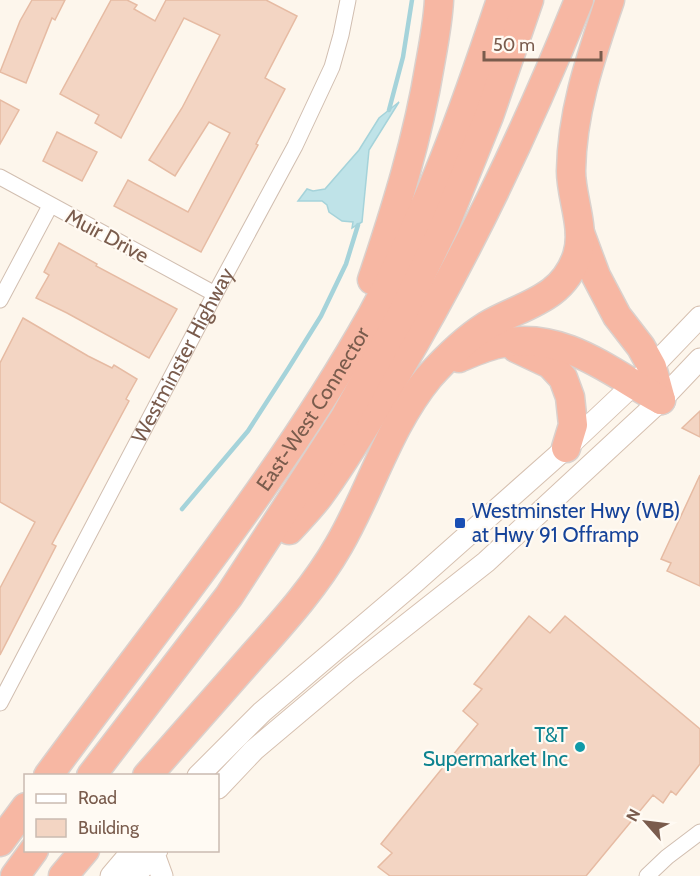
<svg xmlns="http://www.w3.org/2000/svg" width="700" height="876" font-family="Cabin,sans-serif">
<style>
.water{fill:#bfe3e8;stroke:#a5d3da;stroke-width:1.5}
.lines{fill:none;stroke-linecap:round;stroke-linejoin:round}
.stream{stroke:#a5d3da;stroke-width:4.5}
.building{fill:#f3d5c3;stroke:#e6bba3;stroke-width:1.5}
.street-casing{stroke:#d1beb0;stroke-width:17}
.secondary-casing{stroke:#d6c0b0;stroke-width:23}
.highway-casing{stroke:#dad1cd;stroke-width:31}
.street{stroke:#fff;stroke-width:15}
.secondary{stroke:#fff;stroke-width:21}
.highway{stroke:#f7b7a3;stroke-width:28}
.transit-dot{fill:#1a4fb4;stroke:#fffaf3;stroke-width:2}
.culture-dot{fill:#0f9aa8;stroke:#fffaf3;stroke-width:2}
.labels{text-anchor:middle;stroke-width:4.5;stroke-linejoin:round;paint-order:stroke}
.street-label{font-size:21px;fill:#7a5c4d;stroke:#fffaf3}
.transit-label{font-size:21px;fill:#164399;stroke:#fffaf3;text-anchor:start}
.culture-label{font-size:21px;fill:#0d838f;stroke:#fffaf3;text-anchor:end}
</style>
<rect width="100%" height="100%" fill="#fdf6ec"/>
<path class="water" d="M399 102 369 150 362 222 352 228 353 222 342 221 329 212 327 205 322 201H298L307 189 313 191 325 189 359 150 379 118Z"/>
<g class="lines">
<path class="stream" d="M389 110 403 57 412 0
M182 509 248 431 288 369 321 316 346 264 358 225"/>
</g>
<path class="building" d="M32 0H65L55 20 52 18 26 83 0 72 20 21Z
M111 0H127L137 5 134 9 155 21 166 0H266L297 16 265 78 285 89 256 144 258 145 201 252 114 206 128 180 188 212 230 133 209 122 175 176 149 160 182 108 220 35 184 18 121 138 95 123 99 115 60 94Z
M0 100 19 110 0 144Z
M57 132 97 152 82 181 43 161Z
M59 243 97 264 96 266 177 309 149 358 67 313 36 298 49 275 44 272Z
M23 318 88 356 112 368 114 365 137 379 126 399 129 401 52 544 56 546 0 655V588L35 522 0 502V363Z
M700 411V437L682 428Z
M700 475V586L667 571 671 563 661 559Z
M529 616 550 633 565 616 700 729V764L676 795 671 791 663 803 653 795 586 876H390L378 867 392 853 381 844 478 724 463 711 482 689 474 684Z"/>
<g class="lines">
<defs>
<g id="street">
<path d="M0 177 215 294"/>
<path d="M0 300 50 206"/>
<path id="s1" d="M0 703 215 294 295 146 332 67 341 35 348 0"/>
<path d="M647 876 667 857 700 832"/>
</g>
<path id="secondary" d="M198 776 262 712 415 582 566 448 652 367 700 317
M218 788 254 750 349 670 486 562 661 400 700 359
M154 854 162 876
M111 876 133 850
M135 876 157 850"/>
<g id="highway">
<path d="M580 233 596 276 617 316 641 347 652 367 661 400"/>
<path d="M372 280C396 209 418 138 430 64 434 42 438 21 439 0"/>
<path d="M516 348 550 364 563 378 570 397 573 425 566 448"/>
<path d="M459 358C473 352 488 345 503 343 564 331 611 373 661 400"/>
<path d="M289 530C299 519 310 508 319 496 348 457 372 414 397 373 468 254 527 129 579 0"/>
<path id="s2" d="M48 776C159 624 280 479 372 315 427 215 465 108 501 0"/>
<path d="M91 776 229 596 344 419 402 314 445 225 489 116 529 0"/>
<path d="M147 776C182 736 217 697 251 658 283 622 315 587 339 545 371 490 388 427 429 377 446 358 464 340 486 326 521 305 562 301 577 256 586 229 571 198 571 171 572 110 591 57 610 0"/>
<path d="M0 842 26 807"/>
<path d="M15 876 34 850"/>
<path d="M63 876 85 850"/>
</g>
</defs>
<use href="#street" class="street-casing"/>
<use href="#secondary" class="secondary-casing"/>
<use href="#highway" class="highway-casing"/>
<use href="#street" class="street"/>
<use href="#secondary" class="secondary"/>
<use href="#highway" class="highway"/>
</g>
<rect class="transit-dot" x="454" y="517" width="12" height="12" rx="3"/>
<circle class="culture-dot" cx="580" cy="747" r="6"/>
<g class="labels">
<g class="street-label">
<text transform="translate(107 236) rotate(28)" y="7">Muir Drive</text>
<text dy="7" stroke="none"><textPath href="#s1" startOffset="393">Westminster Highway</textPath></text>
<text dy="7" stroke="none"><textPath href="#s2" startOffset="453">East-West Connector</textPath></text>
</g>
<g class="transit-label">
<text x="472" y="518">Westminster Hwy (WB)<tspan x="472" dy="24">at Hwy 91 Offramp</tspan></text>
</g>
<g class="culture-label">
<text x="568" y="742">T&amp;T<tspan x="568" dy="24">Supermarket Inc</tspan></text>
</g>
</g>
<rect x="24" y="774" width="195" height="78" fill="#fffaf3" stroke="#cabbb1" stroke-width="1.5"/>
<rect x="36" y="794" width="30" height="9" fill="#ffffff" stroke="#cabbb1" stroke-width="1.5"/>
<text x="78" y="804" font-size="18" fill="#7a5c4d">Road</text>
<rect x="36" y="819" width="30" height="18" fill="#f3d5c3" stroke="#cabbb1" stroke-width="1.5"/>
<text x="78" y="834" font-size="18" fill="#7a5c4d">Building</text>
<g transform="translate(646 822) rotate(298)" stroke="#fffaf3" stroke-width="4.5" paint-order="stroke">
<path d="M0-4.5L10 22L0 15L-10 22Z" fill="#7a5c4d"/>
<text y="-9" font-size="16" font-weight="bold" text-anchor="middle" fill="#7a5c4d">N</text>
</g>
<path d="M484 51v9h117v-9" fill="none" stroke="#7a5c4d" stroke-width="3"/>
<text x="493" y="51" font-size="18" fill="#7a5c4d" stroke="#fffaf3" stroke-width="4.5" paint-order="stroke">50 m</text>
</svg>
